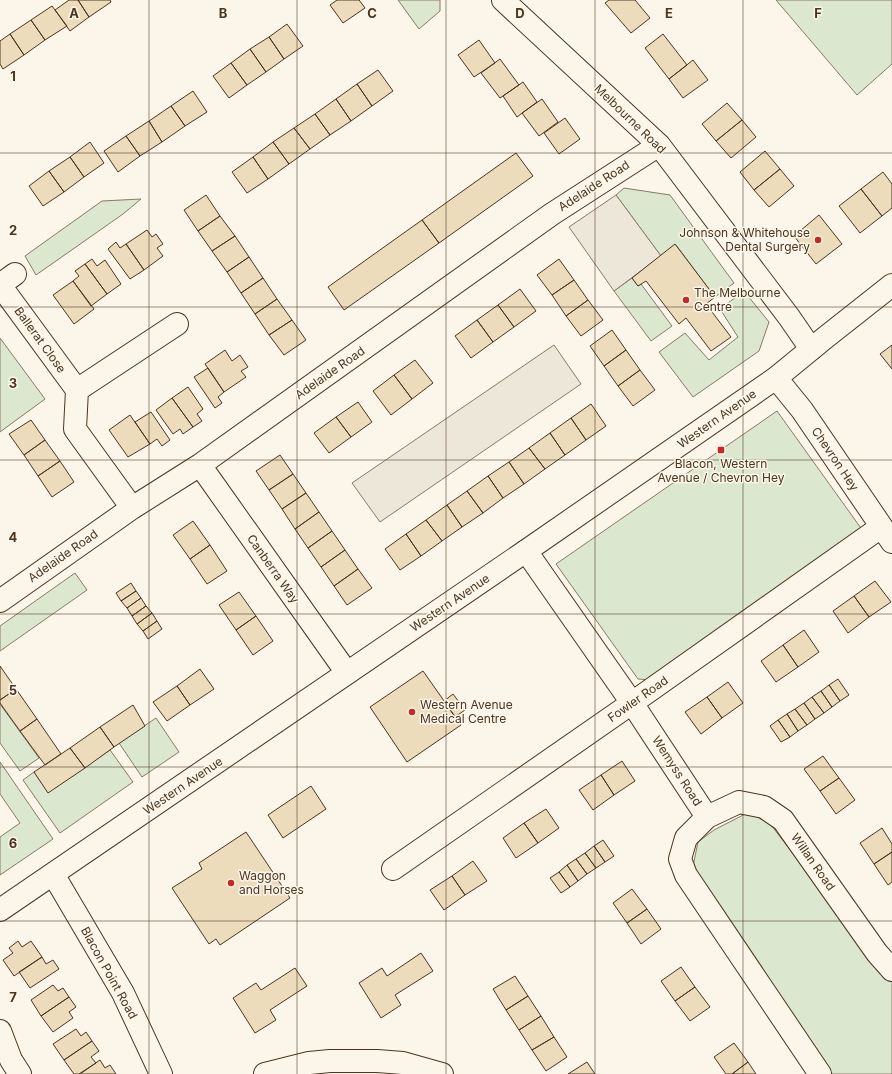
<svg xmlns="http://www.w3.org/2000/svg" width="892" height="1074" font-family="Inter,sans-serif">
<style>
.green{fill:#dce7d0;stroke:#887966}
.parking{fill:#ede7d9;stroke:#887966}
.building{fill:#ecdcbc;stroke:#4a3520}
.lines{fill:none;stroke-linecap:round;stroke-linejoin:round}
.street-casing{stroke:#4a3520;stroke-width:24}
.secondary-casing{stroke:#4a3520;stroke-width:24}
.street{stroke:#fbf6e9;stroke-width:22}
.secondary{stroke:#fbf6e9;stroke-width:22}
.grid{fill:none;stroke:#4a3520;stroke-width:1;stroke-opacity:0.55}
.poi-dot{fill:#c62828;stroke:#fbf6e9;stroke-width:1.5}
.labels{text-anchor:middle;stroke-width:3;stroke-linejoin:round;paint-order:stroke}
.street-label{font-size:12px;fill:#4a3520;stroke:#fbf6e9}
.poi-label{font-size:12px;fill:#4a3520;stroke:#fbf6e9;text-anchor:start}
.grid-label{font-size:13px;text-anchor:middle;font-weight:bold;fill:#4a3520;stroke:#fbf6e9;stroke-width:3;stroke-linejoin:round;paint-order:stroke}
</style>
<rect width="100%" height="100%" fill="#fbf6e9"/>
<path class="green" d="M398 0H440V11L419 29Z
M776 0H892V64L857 95Z
M624 188 670 195 734 283 715 297 676 245 661 256 616 195Z
M141 199 123 214 36 275 25 256 102 201Z
M632 278 638 286 641 284 672 326 651 341 614 291Z
M744 291 769 322 759 351 693 397 659 352 685 333 709 360 738 337 720 309Z
M0 338 45 399 0 432Z
M777 411 863 531 652 680 638 679 556 564Z
M75 573 87 590 0 651V626Z
M0 704 39 758 20 771 0 743Z
M156 718 179 752 142 777 119 743Z
M110 750 133 782 60 833 23 780 34 772 48 792Z
M0 762 53 839 0 875V837L20 823 0 794Z
M749 812 771 825 892 981V1074H832L692 871 698 842 714 830Z"/>
<path class="parking" d="M616 195 661 256 614 291 569 227Z
M554 345 581 384 380 522 352 483Z"/>
<path class="building" d="M69 0H78L89 17 70 31 55 10Z
M78 0H110L111 2 89 17Z
M337 0H359L365 8 343 23 330 5Z
M609 0H635L650 18 631 33 605 3Z
M52 6 67 26 45 40 31 20Z
M31 20 45 40 24 55 10 34Z
M287 24 303 46 284 59 269 37Z
M10 34 24 55 3 69 0 64V41Z
M663 34 687 65 669 79 645 48Z
M269 37 284 59 266 72 250 49Z
M479 40 495 63 474 77 458 55Z
M250 49 266 72 247 85 231 63Z
M500 59 519 85 500 98 481 73Z
M693 60 708 80 683 98 669 79Z
M231 63 247 85 229 98 213 76Z
M378 70 393 91 372 106 357 84Z
M523 82 537 102 517 117 503 96Z
M357 84 372 106 351 121 336 99Z
M193 91 207 112 185 126 171 106Z
M336 99 351 121 330 135 315 114Z
M542 99 558 122 539 136 522 113Z
M727 103 742 120 716 141 702 124Z
M171 106 185 126 162 142 149 121Z
M315 114 330 135 310 149 294 128Z
M565 118 580 139 559 154 544 133Z
M742 120 756 137 731 158 716 141Z
M149 121 162 142 140 156 126 136Z
M294 128 310 149 289 164 273 142Z
M126 136 140 156 118 172 104 151Z
M90 142 104 163 84 177 70 157Z
M273 142 289 164 268 179 253 157Z
M765 151 780 169 754 190 740 172Z
M516 153 533 176 439 243 422 220Z
M70 157 84 177 64 192 49 171Z
M253 157 268 179 247 193 232 172Z
M780 169 794 186 769 207 754 190Z
M49 171 64 192 43 206 29 186Z
M883 172 892 184V208L882 216 861 189Z
M861 189 882 216 860 233 839 206Z
M206 195 220 216 198 231 184 210Z
M819 215 842 244 816 264 794 236Z
M220 216 235 236 212 251 198 231Z
M422 220 439 243 344 310 328 287Z
M147 230 152 237 156 234 163 244 157 248 163 256 144 270 126 244Z
M235 236 249 257 227 272 212 251Z
M116 242 120 248 126 244 144 270 130 279 108 249Z
M675 244 715 297 706 304 731 337 711 351 686 318 679 324 646 281 638 286 632 278Z
M249 257 263 278 241 293 227 272Z
M92 259 97 266 105 260 121 284 107 294 85 264Z
M559 259 574 280 552 295 537 275Z
M85 264 107 294 91 306 73 281 79 276 75 271Z
M263 278 277 299 255 314 241 293Z
M574 280 588 300 566 316 552 295Z
M73 281 94 309 74 324 53 295Z
M520 289 536 311 514 327 498 305Z
M277 299 292 320 269 335 255 314Z
M588 300 603 320 581 336 566 316Z
M498 305 514 327 493 342 477 320Z
M292 320 306 340 284 355 269 335Z
M477 320 493 342 471 358 455 336Z
M612 330 626 350 604 366 590 346Z
M892 345V369L880 354Z
M225 350 232 361 240 355 248 367 241 371 246 377 224 392 205 364Z
M626 350 640 370 618 386 604 366Z
M415 360 433 383 412 399 394 375Z
M208 368 224 392 218 397 222 403 215 408 194 377Z
M640 370 655 390 633 406 618 386Z
M394 375 412 399 391 415 373 391Z
M188 387 203 409 197 414 202 421 193 427 172 398Z
M172 398 193 427 183 434 180 429 173 434 156 410Z
M358 402 372 422 351 437 336 417Z
M591 404 606 426 586 440 571 418Z
M151 412 170 440 162 446 157 439 150 444 135 422Z
M130 415 150 444 128 457 109 430Z
M336 417 351 437 329 453 314 433Z
M571 418 586 440 565 455 550 433Z
M31 420 45 440 24 455 9 434Z
M550 433 565 455 545 469 529 448Z
M45 440 60 461 38 476 24 455Z
M529 448 545 469 524 484 509 462Z
M280 455 293 474 269 490 256 471Z
M60 461 74 482 52 497 38 476Z
M509 462 524 484 503 498 488 476Z
M293 474 306 493 282 509 269 490Z
M488 476 503 498 483 513 467 491Z
M467 491 483 513 462 527 447 505Z
M306 493 319 512 295 529 282 509Z
M447 505 462 527 442 541 426 520Z
M319 512 332 531 308 548 295 529Z
M426 520 442 541 421 556 406 534Z
M193 521 210 545 190 559 173 535Z
M332 531 345 550 321 567 308 548Z
M406 534 421 556 400 570 385 549Z
M210 545 227 571 207 584 190 559Z
M345 550 358 569 334 586 321 567Z
M358 569 372 588 347 605 334 586Z
M875 581 891 602 869 617 854 596Z
M131 583 136 591 121 601 116 593Z
M136 591 141 598 127 608 121 601Z
M239 592 256 616 236 630 219 605Z
M854 596 869 617 848 633 833 611Z
M141 598 146 606 132 616 127 608Z
M146 606 152 613 137 624 132 616Z
M152 613 157 621 143 631 137 624Z
M256 616 273 641 253 655 236 630Z
M157 621 162 629 148 639 143 631Z
M804 630 819 652 798 667 783 645Z
M783 645 798 667 776 682 761 661Z
M0 666 16 689 0 700Z
M200 669 214 689 190 705 177 686Z
M423 671 461 725 407 762 370 707Z
M838 679 849 695 840 701 829 685Z
M728 682 743 703 722 718 707 697Z
M829 685 840 701 832 707 821 691Z
M177 686 190 705 167 721 153 702Z
M16 689 37 719 20 731 0 703V700Z
M821 691 832 707 824 713 812 697Z
M453 694 465 710 455 717 444 701Z
M707 697 722 718 701 734 685 712Z
M812 697 824 713 815 719 804 703Z
M804 703 815 719 807 725 795 709Z
M133 705 145 726 114 747 100 727Z
M795 709 807 725 798 731 787 714Z
M787 714 798 731 790 737 778 720Z
M37 719 61 754 45 765 20 731Z
M778 720 790 737 781 742 770 726Z
M100 727 114 747 85 768 70 748Z
M70 748 85 768 48 793 34 772Z
M823 756 839 778 820 791 804 769Z
M622 761 635 781 614 795 601 775Z
M601 775 614 795 593 810 579 790Z
M839 778 855 800 836 814 820 791Z
M311 786 326 809 283 838 268 815Z
M546 809 559 828 538 843 524 823Z
M524 823 538 843 516 858 503 838Z
M882 828 892 844V852L874 864 860 843Z
M246 832 290 898 220 945 216 939 209 944 172 888 202 869 199 863Z
M603 840 614 856 605 862 594 846Z
M594 846 605 862 596 868 585 853Z
M892 852V882L888 885 874 864Z
M585 853 596 868 587 874 576 859Z
M576 859 587 874 578 881 567 865Z
M473 861 487 881 465 895 452 876Z
M567 865 578 881 570 887 559 872Z
M559 872 570 887 561 893 550 878Z
M452 876 465 895 444 910 430 890Z
M632 889 647 909 627 923 613 903Z
M647 909 661 929 641 944 627 923Z
M18 941 22 947 31 941 42 957 14 976 3 960 13 953 9 948Z
M421 953 433 971 395 995 401 1005 381 1018 359 983 382 968 387 976Z
M42 957 46 964 53 960 59 969 30 988 19 972Z
M681 967 695 987 675 1001 661 981Z
M295 968 307 986 270 1010 276 1020 255 1033 233 998 256 983 261 990Z
M515 976 528 996 506 1010 493 989Z
M53 985 58 991 63 988 69 997 41 1016 31 1000Z
M695 987 710 1007 690 1021 675 1001Z
M528 996 541 1016 519 1030 506 1010Z
M69 997 76 1007 69 1012 73 1018 53 1032 41 1016Z
M541 1016 554 1037 532 1050 519 1030Z
M76 1029 81 1036 86 1032 92 1041 64 1060 53 1044Z
M554 1037 567 1057 546 1071 532 1050Z
M92 1041 99 1051 91 1057 96 1063 79 1074H74L64 1060Z
M734 1043 748 1062 732 1074H726L714 1057Z
M100 1060 105 1068 110 1065 116 1074H80Z
M587 1062 595 1074H568Z
M748 1062 756 1074H732Z"/>
<g class="lines">
<defs>
<path id="street" d="M503 0 659 145 789 317 811 349
M15 274 0 285 77 390
M776 378 802 410 892 542
M200 465 347 673
M132 508 75 429 77 390 177 324
M526 551 632 703 707 817 686 838 680 859 686 875 820 1074
M0 601 132 508 200 465 552 214 659 145
M707 817 739 802 764 807 783 820 877 953 892 970
M393 869 632 703 881 527
M0 1031 11 1060 20 1074
M265 1074 309 1063 330 1061H377L403 1063 442 1074"/>
<path id="secondary" d="M53 874 123 993 161 1074
M0 910 526 551 776 378 826 337 892 285"/>
</defs>
<use href="#street" class="street-casing"/>
<use href="#secondary" class="secondary-casing"/>
<use href="#street" class="street"/>
<use href="#secondary" class="secondary"/>
</g>
<path class="grid" d="M149 0V1074M297 0V1074M446 0V1074M595 0V1074M743 0V1074M0 153H892M0 307H892M0 460H892M0 614H892M0 767H892M0 921H892"/>
<g class="poi-dot">
<circle cx="818" cy="240" r="4"/>
<circle cx="686" cy="300" r="4"/>
<rect x="717" y="446" width="8" height="8" rx="2"/>
<circle cx="412" cy="712" r="4"/>
<circle cx="231" cy="883" r="4"/>
</g>
<g class="labels">
<g class="street-label">
<text transform="translate(630 119) rotate(44)" y="4">Melbourne Road</text>
<text transform="translate(594 186) rotate(-33)" y="4">Adelaide Road</text>
<text transform="translate(40 340) rotate(54)" y="4">Ballerat Close</text>
<text transform="translate(330 373) rotate(-35)" y="4">Adelaide Road</text>
<text transform="translate(717 419) rotate(-35)" y="4">Western Avenue</text>
<text transform="translate(835 459) rotate(56)" y="4">Chevron Hey</text>
<text transform="translate(63 556) rotate(-35)" y="4">Adelaide Road</text>
<text transform="translate(273 569) rotate(55)" y="4">Canberra Way</text>
<text transform="translate(450 603) rotate(-34)" y="4">Western Avenue</text>
<text transform="translate(638 699) rotate(-35)" y="4">Fowler Road</text>
<text transform="translate(677 771) rotate(57)" y="4">Wemyss Road</text>
<text transform="translate(183 786) rotate(-34)" y="4">Western Avenue</text>
<text transform="translate(813 862) rotate(55)" y="4">Willan Road</text>
<text transform="translate(109 973) rotate(61)" y="4">Blacon Point Road</text>
</g>
<g class="poi-label">
<text x="810" y="237" text-anchor="end">Johnson &amp; Whitehouse<tspan x="810" dy="14">Dental Surgery</tspan></text>
<text x="694" y="297">The Melbourne<tspan x="694" dy="14">Centre</tspan></text>
<text x="721" y="468" text-anchor="middle">Blacon, Western<tspan x="721" dy="14">Avenue / Chevron Hey</tspan></text>
<text x="420" y="709">Western Avenue<tspan x="420" dy="14">Medical Centre</tspan></text>
<text x="239" y="880">Waggon<tspan x="239" dy="14">and Horses</tspan></text>
</g>
</g>
<g class="grid-label">
<text x="74" y="18">A</text>
<text x="223" y="18">B</text>
<text x="372" y="18">C</text>
<text x="520" y="18">D</text>
<text x="669" y="18">E</text>
<text x="818" y="18">F</text>
<text x="13" y="81">1</text>
<text x="13" y="235">2</text>
<text x="13" y="388">3</text>
<text x="13" y="542">4</text>
<text x="13" y="695">5</text>
<text x="13" y="848">6</text>
<text x="13" y="1002">7</text>
</g>
</svg>
